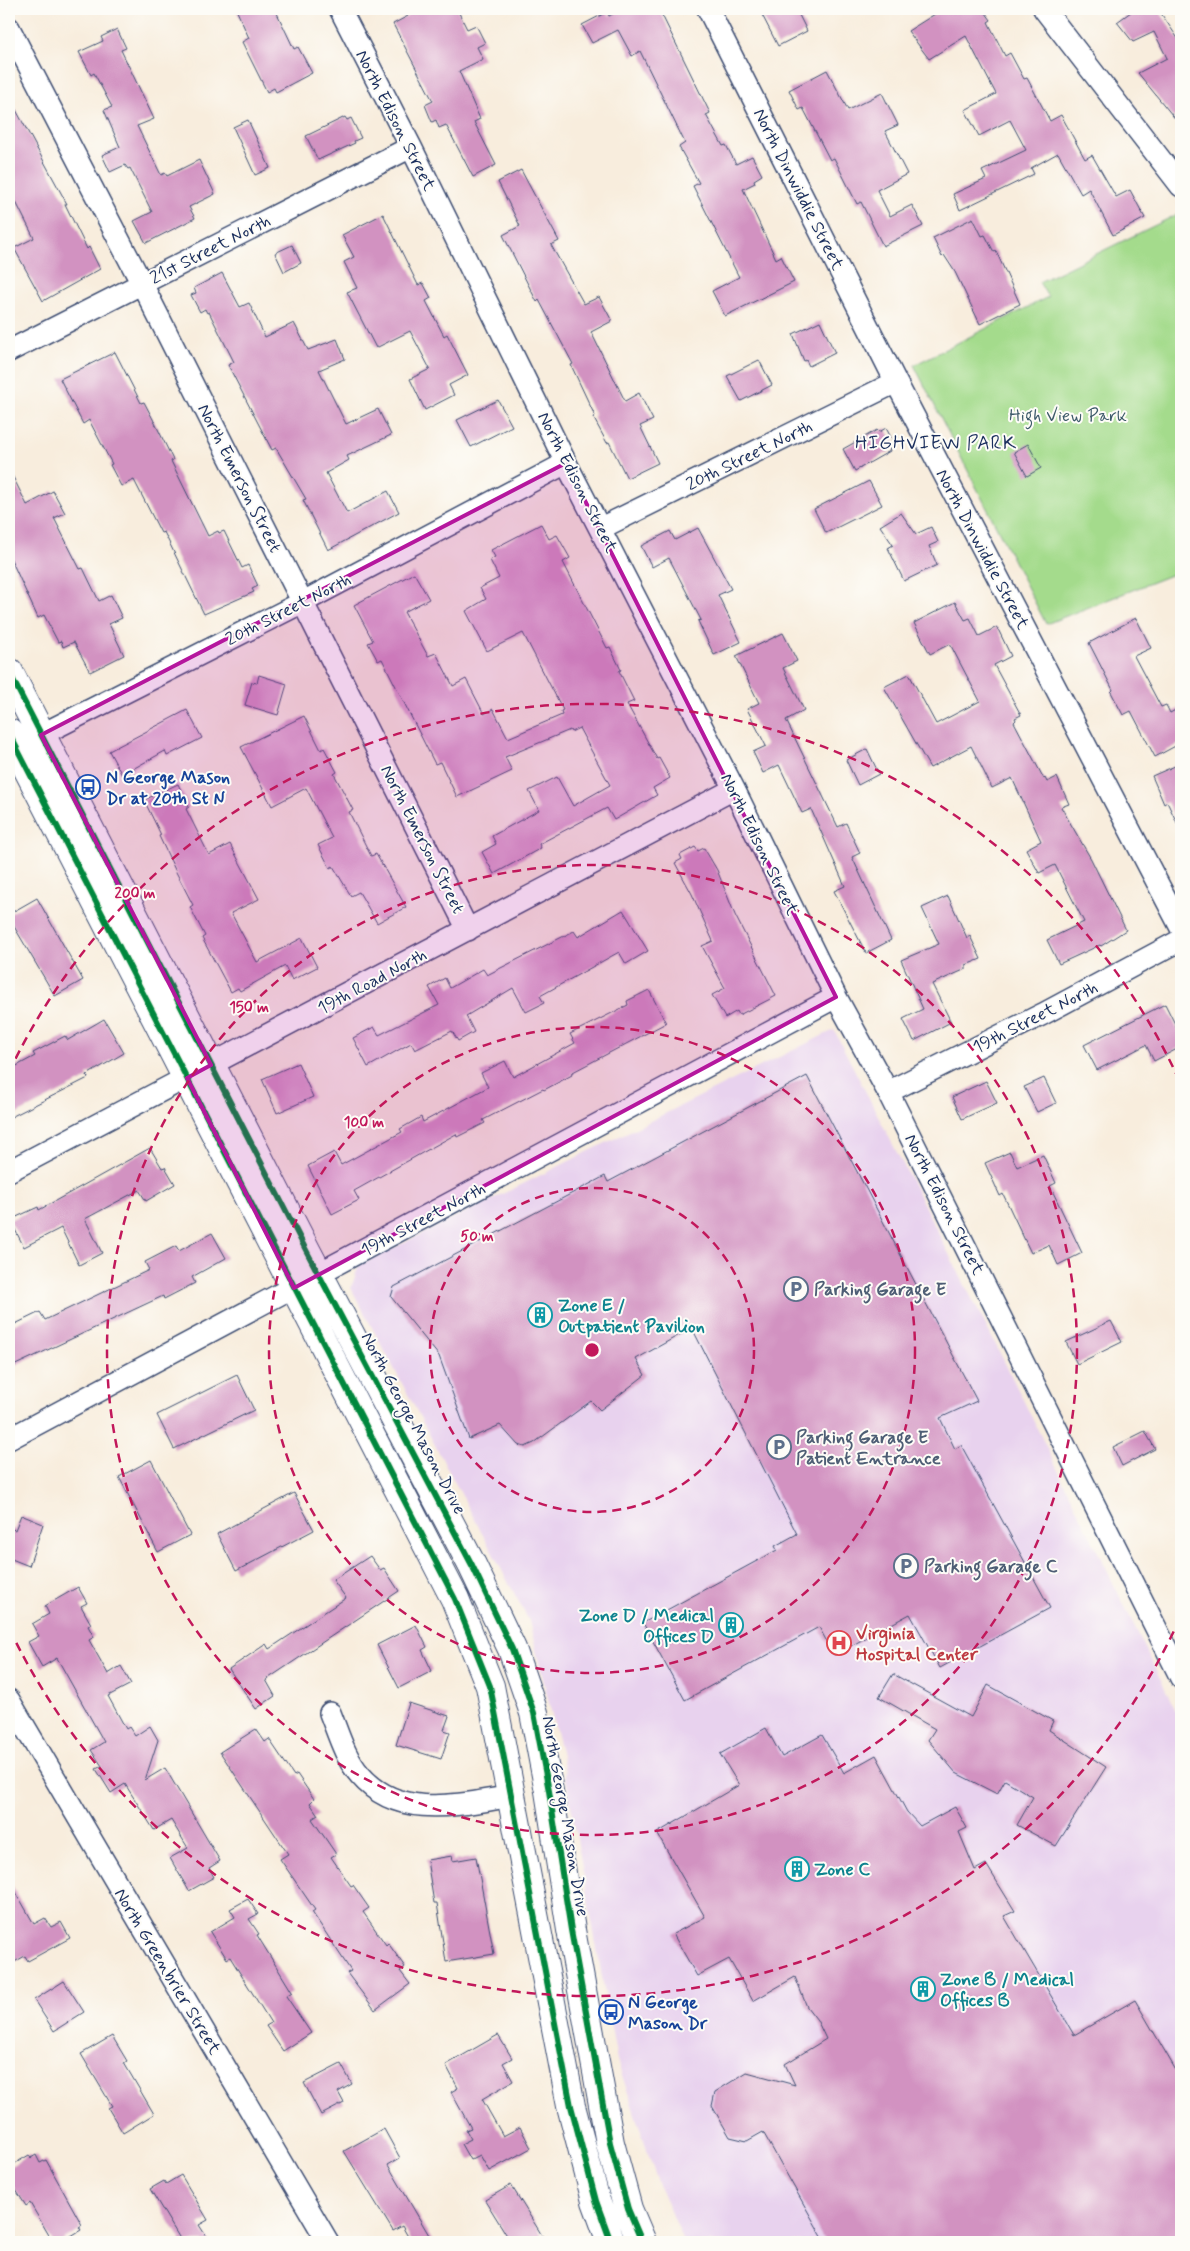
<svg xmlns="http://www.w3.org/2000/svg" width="1190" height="2251" font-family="Mynerve,sans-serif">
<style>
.built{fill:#e8d2ee}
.green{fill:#a4db8c;stroke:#608575}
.building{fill:#d292c1}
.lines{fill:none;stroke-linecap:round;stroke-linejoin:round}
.minor-casing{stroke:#3c4c71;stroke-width:24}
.major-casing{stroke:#3c4c71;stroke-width:30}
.minor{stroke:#fff;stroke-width:21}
.major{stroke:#fff;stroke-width:28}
.cycleway-casing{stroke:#fdfcf7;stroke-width:9}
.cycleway{stroke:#00873e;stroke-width:6}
.marked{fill:#b5179e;fill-opacity:0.2;stroke:#b5179e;stroke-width:4;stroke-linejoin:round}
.ring{fill:none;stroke:#c2185b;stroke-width:2.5;stroke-dasharray:9 6}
.labels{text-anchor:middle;stroke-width:4;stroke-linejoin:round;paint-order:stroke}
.street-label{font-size:18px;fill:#1b2f5e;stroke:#fdfcf7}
.park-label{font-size:18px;fill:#3d5a6a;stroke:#fdfcf7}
.transit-label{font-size:18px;font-weight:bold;fill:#164399;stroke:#fdfcf7;text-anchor:start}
.service-label{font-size:18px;font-weight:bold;fill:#4e5e75;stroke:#fdfcf7;text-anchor:start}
.culture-label{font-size:18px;font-weight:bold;fill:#0d838f;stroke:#fdfcf7;text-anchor:start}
.health-label{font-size:18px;font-weight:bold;fill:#be3a42;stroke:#fdfcf7;text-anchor:start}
.neighbourhood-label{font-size:19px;letter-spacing:1px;fill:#1b2f5e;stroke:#fdfcf7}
.centre{fill:#c2185b;stroke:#fdfcf7;stroke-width:2.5}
.ring-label{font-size:15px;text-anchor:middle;font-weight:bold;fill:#c2185b;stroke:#fdfcf7;stroke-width:4;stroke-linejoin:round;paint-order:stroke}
</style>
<rect width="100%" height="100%" fill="#fdfcf7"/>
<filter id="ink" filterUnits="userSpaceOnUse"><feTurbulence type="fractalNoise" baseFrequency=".02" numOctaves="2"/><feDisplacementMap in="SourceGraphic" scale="10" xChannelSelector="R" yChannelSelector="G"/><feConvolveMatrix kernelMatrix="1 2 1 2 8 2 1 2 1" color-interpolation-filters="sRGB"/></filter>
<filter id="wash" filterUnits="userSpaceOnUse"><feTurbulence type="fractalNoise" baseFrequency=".0096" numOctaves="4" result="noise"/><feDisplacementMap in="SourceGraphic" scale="20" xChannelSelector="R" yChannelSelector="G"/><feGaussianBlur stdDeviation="1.12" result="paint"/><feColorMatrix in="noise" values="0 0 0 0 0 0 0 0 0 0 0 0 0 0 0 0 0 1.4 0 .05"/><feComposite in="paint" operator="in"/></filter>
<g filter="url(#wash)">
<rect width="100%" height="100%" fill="#f8eddd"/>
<path class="built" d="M834 1030 1005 1363 1181 1721V2242H683L657 2180 617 2060 562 1756 529 1621 351 1288 359 1265Z"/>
<path class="green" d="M1178 214 1181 218V571L1046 624 914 365 1048 297 1039 282Z"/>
<g id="blocks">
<path class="building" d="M236 9H275L294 49 298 47 312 73 276 92 274 88 267 92 242 42 249 38Z
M405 9H457L467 29 476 25 485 43 477 47 483 59 459 71 480 119 474 122 496 165 473 177 446 125 439 128 436 120 432 122 425 105 433 101 393 24 408 16Z
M622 9H659L710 113 706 115 723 146 726 145 736 164 752 156 762 175 754 180 755 183 743 189 776 259 781 256 794 282 725 316 712 291 739 277 693 186 699 183 679 147 685 143 640 51 632 56 618 30 592 43 582 25 607 12 609 16Z
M759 9H796L807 31 778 46Z
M943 9H983L991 20 988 22 1005 56 1010 53 1024 79 1027 78 1050 121 1061 115 1085 159 1092 155 1116 197 1130 190 1145 218 1113 235 1089 189 1081 194 1058 153 1031 168 1034 174 960 210 953 194 986 179 982 171 1026 150 1010 120 979 136 965 110 996 94 966 36 929 59 908 31Z
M1135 9H1158L1181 43V126L1138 73 1167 58 1154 32 1133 42 1117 22Z
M117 29 126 48 121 50 154 119 137 126 161 175 165 173 167 176 199 160 215 194 189 207 195 218 146 243 134 221 152 212 130 168 128 169 125 165 110 172 102 155 120 147 104 110 112 107 94 73 91 75 79 52 103 41 101 37Z
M827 70 848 110 882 93 898 125 885 131 907 174 877 190 890 216 912 205 923 226 883 246 861 202 857 204 834 158 830 160 803 108 799 110 789 90Z
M9 97 67 204H65L87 249 89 247 100 269 43 301 14 248 34 238 9 188Z
M345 117 347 120 351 118 361 138 354 141 355 143 318 160 306 136Z
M248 120 270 168 255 175 233 127Z
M521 170 559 241 551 245 584 304 599 297 612 321 591 332 625 401 639 393 653 420 640 426 658 463 627 478 609 442 607 443 593 417 595 416 571 365 573 364 539 300 537 302 503 235 520 226 498 182Z
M383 214 418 285 423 283 431 298 426 301 444 336 447 334 468 375 449 385 454 395 425 410 410 379 430 369 410 331 376 348 347 292 357 288 344 262 354 257 342 235Z
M973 218 982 236 985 235 994 252 996 251 1020 304 980 324 955 272 944 255 942 257 933 238Z
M292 245 301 263 284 272 275 253Z
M222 273 240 307 249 303 265 337 294 323 308 350 337 339 345 359 319 370 346 424 378 409 391 435 347 456 349 460 326 473 347 513 388 491 399 512 328 550 303 500 306 499 276 448 272 450 228 365 234 362 209 312 207 313 205 309 200 312 191 295 196 293 194 288Z
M820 321 835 353 809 366 806 360 804 361 793 334Z
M115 352 141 403 144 402 155 423 173 460 171 461 208 536 218 531 219 533 224 531 242 568 248 565 258 586 252 589 254 592 204 614 164 532 161 533 134 480 121 486 110 465 112 464 89 420 83 424 60 379Z
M759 360 772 385 741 401 727 376Z
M498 400 512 426 471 447 457 420Z
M886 428 895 445 889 448 890 451 855 471 843 449 877 430 879 432Z
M1028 444 1041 468 1027 476 1014 452Z
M9 469 27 505 53 491 65 513 54 518 80 569 83 568 99 601 111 595 122 618 109 624 124 655 90 672 74 642 63 647 61 641 58 642 44 615 38 618 9 555Z
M869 481 882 505 826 533 814 509Z
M901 513 916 534 931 527 938 542 929 546 937 565 904 581 888 548 893 545 880 526Z
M541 524 549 539 557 535 570 558 563 562 607 648 610 647 621 670 619 671 634 701 627 704 657 759 659 758 670 778 653 788 657 795 614 820 607 808 539 844 541 848 494 874 482 852 496 844 492 836 539 810 529 791 557 777 573 806 610 785 579 728 571 732 570 730 505 757 512 771 457 797 440 762 435 764 382 659 378 661 368 643 373 641 354 605 414 573 429 599 404 612 428 656 436 653 453 686 466 679 484 714 493 709 508 738 562 715 561 711 563 710 523 633 487 651 466 611 486 599 480 588 499 578 490 560 495 557 491 550Z
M698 528 731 589 718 595 741 642 714 655 698 621 701 620 669 558 652 567 641 546 670 531 675 540Z
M955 602 965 620 970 618 979 636 997 627 1011 656 994 665 1021 715 1015 718 1016 720 1014 722 1044 779 1045 778 1047 782 1057 777 1069 804 1061 807 1091 859 1126 930 1101 946 1100 945 1059 964 1047 940 1084 922 1055 865 1039 873 1026 849 1041 841 1012 778 992 788 971 746 930 768 884 687 909 674 936 724 980 701 950 644 930 654 914 623Z
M1136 618 1151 648 1134 656 1161 707 1166 705 1170 713 1181 707V743L1155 757 1131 711 1123 715 1111 692 1113 690 1089 643Z
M783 633 797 661 783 668 804 710 786 720 838 827 846 823 860 853 852 857 891 940 866 953 834 891 845 886 811 809 802 813 779 765 763 773 753 752 766 746 747 709 759 703 736 656Z
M259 675 287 684 278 715 245 705 252 682 257 683Z
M187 710 202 738 167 756 165 751 122 775 109 751Z
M304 716 321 750 324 748 337 772 334 774 353 810 349 812 371 856 376 854 406 907 377 923 359 892 351 896 333 866 330 868 318 845 332 838 306 788 272 806 241 747Z
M867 749 879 774 858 785 846 760Z
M1175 766 1181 780V831L1167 802 1164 804 1152 776Z
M178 784 189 807 186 809 209 855 230 844 259 899 231 913 257 962 302 938 317 967 292 980 285 966 240 991 238 988 231 992 202 938 205 936 190 907 193 905 176 872 159 836 161 835 144 800Z
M695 847 698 851 704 848 717 870 735 915 776 996 739 1015 737 1011 725 1018 712 995 725 988 702 946 713 941 692 894 675 863 682 859 680 855Z
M948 896 967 938 970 936 981 959 966 965V969L932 984 951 1022 914 1041 903 1019 923 1009 901 960 939 944 922 908Z
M37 898 83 980 55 996 9 918V914Z
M623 910 648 951 626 964 619 952 540 996 544 1003 526 1012 513 988 466 1016 474 1032 458 1041 452 1031 415 1050 411 1043 368 1067 353 1038 374 1027 379 1035 439 1005 429 987 445 978 450 988 483 969 487 975 574 931 578 937Z
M649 990 666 1023 571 1073 572 1075 544 1090 543 1089 483 1120 485 1123 457 1137 456 1134 354 1191 359 1200 332 1214 308 1166 334 1152 341 1165 402 1132 400 1129 421 1117 423 1122 488 1087 481 1073 505 1061 513 1077 575 1043 570 1034 628 1005 627 1001Z
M1165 1004 1181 1036V1047L1154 1061 1146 1045 1097 1070 1084 1045Z
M104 1019 124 1053 87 1075 88 1078 9 1118V1070L35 1056 33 1053 65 1036 68 1040Z
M298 1063 313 1097 277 1113 262 1079Z
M807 1076 977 1401 940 1418 955 1449 961 1445 1050 1608 940 1668 910 1614 834 1655 819 1627 685 1700 643 1623 777 1550 775 1546 797 1534 692 1328 636 1359 645 1375 600 1410 591 1401 534 1443 525 1447 518 1445 500 1425 469 1439 439 1356 391 1297 394 1287 605 1176 608 1182Z
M1044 1078 1056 1103 1037 1112 1024 1087Z
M986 1081 997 1103 962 1119 952 1097Z
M150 1148 162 1168 165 1167 175 1184 146 1201 139 1190 85 1219 102 1253 79 1265 61 1228 24 1247 10 1220 38 1207 39 1210Z
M1010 1152 1017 1167 1043 1155 1056 1183 1050 1186 1082 1253 1058 1265 1049 1245 1031 1253 1003 1194 1000 1196 985 1163Z
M212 1233 226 1258 192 1277 195 1283 164 1299 163 1296 9 1368V1327L40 1312 45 1320 149 1270 145 1262 176 1246 179 1251Z
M1111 1321 1122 1342 1077 1364 1066 1342Z
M237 1375 254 1410 174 1449 157 1415Z
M1145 1431 1155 1449 1122 1466 1113 1447Z
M151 1460 190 1535 158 1552 119 1477Z
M294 1493 314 1530 236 1571 217 1534Z
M21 1515 43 1524 29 1566 9 1558V1528L15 1530Z
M370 1556 380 1570 384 1568 399 1591 266 1680 275 1696 256 1709 229 1669 266 1644 269 1649 346 1598 333 1580Z
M78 1587 87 1603 81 1606 91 1624 88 1626 94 1637 89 1640 108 1674 121 1666 131 1684 108 1696 126 1729 129 1727 135 1736 150 1726 158 1740 145 1780 165 1768 220 1861 209 1868 214 1877 189 1891 170 1858 188 1848 171 1820 154 1830 125 1784 111 1793 96 1769 102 1766 91 1750 104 1742 57 1658 42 1667 28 1642 39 1636 32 1624 49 1614 45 1606Z
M416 1625 427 1647 422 1650 432 1671 399 1688 377 1645Z
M893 1674 971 1717 988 1685 1053 1721 1049 1730 1106 1767 1056 1846 1017 1825 1033 1797 1005 1780 997 1794 956 1773 928 1740 935 1729 879 1697Z
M409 1703 449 1716 444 1730 450 1732 441 1759 396 1745Z
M766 1728 782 1757 822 1735 844 1773 876 1755 907 1812 920 1826 955 1807 967 1828 959 1832 975 1870 986 1864 1015 1911 1004 1916 1074 2035 1135 2000 1181 2079V2242H825L763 2132 747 2141 730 2137 712 2106 715 2092 747 2072 795 2085 785 2064 826 2039 817 2020 807 2007 795 1977 753 2001 729 1959 697 1976 673 1934 705 1917 657 1833 739 1785 720 1754Z
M256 1729 265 1742 269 1739 294 1776 297 1774 314 1799 310 1803 318 1815 312 1819 336 1854 331 1857 351 1886 353 1885 369 1908 363 1912 386 1945 388 1943 405 1967 400 1971 410 1984 375 2010 347 1973 351 1971 312 1912 315 1910 280 1859 288 1854 220 1752Z
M452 1856 453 1861 476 1857 494 1954 446 1962 437 1903H434L427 1860Z
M9 1880 34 1924 45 1918 51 1927 61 1922 70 1938 28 1961 25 1956 9 1965Z
M248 1899 258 1914 249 1919 259 1934 257 1935 292 1992 286 1996 311 2033 283 2051 266 2026 271 2023 230 1957 227 1959 210 1932 235 1917 230 1909Z
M64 1981 84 2012 54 2031 34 2000Z
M498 2035 512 2058 503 2063 513 2081 482 2099 503 2136 520 2127 531 2148 489 2171 480 2155 470 2160 461 2144 471 2139 466 2130 471 2128 451 2092 458 2088 446 2065Z
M112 2036 127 2061 124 2063 154 2114 123 2133 108 2108 112 2106 81 2054Z
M341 2064 352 2084 338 2092 344 2103 321 2115 304 2083Z
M384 2129 400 2158 388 2165 433 2242H411L402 2226 393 2231 344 2151Z
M29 2155 31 2158 36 2155 40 2163 46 2160 82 2225 79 2227 81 2230 61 2242H53L30 2203 26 2206 9 2179V2167Z
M181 2175 208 2220 199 2225 210 2242H182L150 2189 164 2181 166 2184Z
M511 2185 546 2242H511L485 2200Z"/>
</g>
</g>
<g filter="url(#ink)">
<use href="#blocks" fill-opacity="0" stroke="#3c4c71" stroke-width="1"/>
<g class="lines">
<defs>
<path id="minor" d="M340 9 411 147 566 463 734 789 836 997 888 1092 1181 1678
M708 9 896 382 1181 928
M1044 9 1181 186
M9 28 142 284 468 930
M9 351 411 147
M601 528 896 382
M27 742 303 602 566 463
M888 1092 1043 1014 1181 940
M9 1171 734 789
M9 1439 836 997
M9 1700 328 2242
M330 1713C338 1733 345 1758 360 1775 399 1821 461 1804 512 1796"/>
<path id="major" d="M9 672 307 1252 472 1565 512 1649 534 1713 549 1791 571 1930 610 2143 628 2209 642 2242
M9 733 455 1599 490 1686 571 2106 596 2201 611 2242"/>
</defs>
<use href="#minor" class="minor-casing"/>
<use href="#major" class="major-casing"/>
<use href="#minor" class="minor"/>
<use href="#major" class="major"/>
<defs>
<path id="cycleway" d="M9 672 307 1252 472 1565 512 1649 534 1713 549 1791 571 1930 610 2143 628 2209 642 2242
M9 733 455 1599 490 1686 571 2106 596 2201 611 2242"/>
</defs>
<use href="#cycleway" class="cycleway-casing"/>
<use href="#cycleway" class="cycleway"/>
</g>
</g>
<path class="marked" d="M566 463 836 997 294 1288 187 1078 211 1065 41 735Z"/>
<g class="ring">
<circle cx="592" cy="1350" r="162"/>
<circle cx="592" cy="1350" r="323"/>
<circle cx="592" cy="1350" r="485"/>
<path d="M1180 1618A646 646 0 0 1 9 1628M9 1072A646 646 0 0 1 1180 1082"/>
</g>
<defs>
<symbol id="bus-ring" viewBox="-11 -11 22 22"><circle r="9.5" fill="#fdfcf7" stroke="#1a4fb4" stroke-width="1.5"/><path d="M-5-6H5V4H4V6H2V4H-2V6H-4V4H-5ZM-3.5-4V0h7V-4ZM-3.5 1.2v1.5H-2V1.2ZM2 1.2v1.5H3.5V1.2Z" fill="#1a4fb4"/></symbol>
<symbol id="parking-ring" viewBox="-11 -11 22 22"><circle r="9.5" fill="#fdfcf7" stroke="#5c6f8a" stroke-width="1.5"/><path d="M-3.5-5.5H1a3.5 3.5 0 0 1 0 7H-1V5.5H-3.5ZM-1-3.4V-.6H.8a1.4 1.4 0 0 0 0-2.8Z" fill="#5c6f8a"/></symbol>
<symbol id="building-ring" viewBox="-11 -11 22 22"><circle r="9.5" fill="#fdfcf7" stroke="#0f9aa8" stroke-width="1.5"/><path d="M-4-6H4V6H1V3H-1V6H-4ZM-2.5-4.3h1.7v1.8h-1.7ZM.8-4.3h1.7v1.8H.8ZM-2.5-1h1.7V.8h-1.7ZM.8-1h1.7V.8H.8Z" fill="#0f9aa8"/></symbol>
<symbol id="hospital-ring" viewBox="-11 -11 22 22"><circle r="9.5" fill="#fdfcf7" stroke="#e0444e" stroke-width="1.5"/><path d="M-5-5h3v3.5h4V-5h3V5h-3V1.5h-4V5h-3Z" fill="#e0444e"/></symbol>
</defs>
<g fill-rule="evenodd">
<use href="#bus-ring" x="74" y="773" width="28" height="28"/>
<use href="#parking-ring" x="782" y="1275" width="28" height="28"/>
<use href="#building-ring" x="526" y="1301" width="28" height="28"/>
<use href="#parking-ring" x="765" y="1433" width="28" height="28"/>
<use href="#parking-ring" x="892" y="1552" width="28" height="28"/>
<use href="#building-ring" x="717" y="1611" width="28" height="28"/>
<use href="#hospital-ring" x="825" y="1629" width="28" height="28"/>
<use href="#building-ring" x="783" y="1855" width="28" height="28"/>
<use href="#building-ring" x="909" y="1975" width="28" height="28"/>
<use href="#bus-ring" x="597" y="1998" width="28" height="28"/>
</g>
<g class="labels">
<g class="street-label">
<text transform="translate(396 120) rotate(63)" y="6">North Edison Street</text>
<text transform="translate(799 189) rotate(63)" y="6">North Dinwiddie Street</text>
<text transform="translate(210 249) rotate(-27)" y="6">21st Street North</text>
<text transform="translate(749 455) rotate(-26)" y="6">20th Street North</text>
<text transform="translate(240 478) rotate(63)" y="6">North Emerson Street</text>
<text transform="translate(578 482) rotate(63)" y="6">North Edison Street</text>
<text transform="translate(983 549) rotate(62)" y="6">North Dinwiddie Street</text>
<text transform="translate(288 609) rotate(-27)" y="6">20th Street North</text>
<text transform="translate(423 839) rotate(63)" y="6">North Emerson Street</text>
<text transform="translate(760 844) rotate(64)" y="6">North Edison Street</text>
<text transform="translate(372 981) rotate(-28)" y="6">19th Road North</text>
<text transform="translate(1035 1017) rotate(-27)" y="6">19th Street North</text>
<text transform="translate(945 1204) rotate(63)" y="6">North Edison Street</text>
<text transform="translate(423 1219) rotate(-28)" y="6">19th Street North</text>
<text transform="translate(414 1423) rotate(62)" y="6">North George Mason Drive</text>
<text transform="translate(566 1816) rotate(80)" y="6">North George Mason Drive</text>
<text transform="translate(168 1971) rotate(59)" y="6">North Greenbrier Street</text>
</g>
<g class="park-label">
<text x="1068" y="421">High View Park</text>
</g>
<g class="transit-label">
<text x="106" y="783">N George Mason<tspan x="106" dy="21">Dr at 20th St N</tspan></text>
<text x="628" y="2008">N George<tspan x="628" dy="21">Mason Dr</tspan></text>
</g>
<g class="service-label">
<text x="814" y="1295">Parking Garage E</text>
<text x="796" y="1443">Parking Garage E<tspan x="796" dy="21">Patient Entrance</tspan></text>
<text x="924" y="1572">Parking Garage C</text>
</g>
<g class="culture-label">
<text x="558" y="1311">Zone E /<tspan x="558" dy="21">Outpatient Pavilion</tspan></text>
<text x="714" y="1621" text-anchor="end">Zone D / Medical<tspan x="714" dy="21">Offices D</tspan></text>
<text x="814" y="1875">Zone C</text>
<text x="940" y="1985">Zone B / Medical<tspan x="940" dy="21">Offices B</tspan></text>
</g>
<g class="health-label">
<text x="856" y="1639">Virginia<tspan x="856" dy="21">Hospital Center</tspan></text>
</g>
<g class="neighbourhood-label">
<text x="936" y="449">HIGHVIEW PARK</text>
</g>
</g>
<circle cx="592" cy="1350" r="8" class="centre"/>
<g class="ring-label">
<text x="135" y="898">200 m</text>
<text x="249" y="1012">150 m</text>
<text x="364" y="1127">100 m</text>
<text x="477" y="1241">50 m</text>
</g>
<rect width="1190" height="2251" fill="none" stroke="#fdfcf7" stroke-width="30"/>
</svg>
